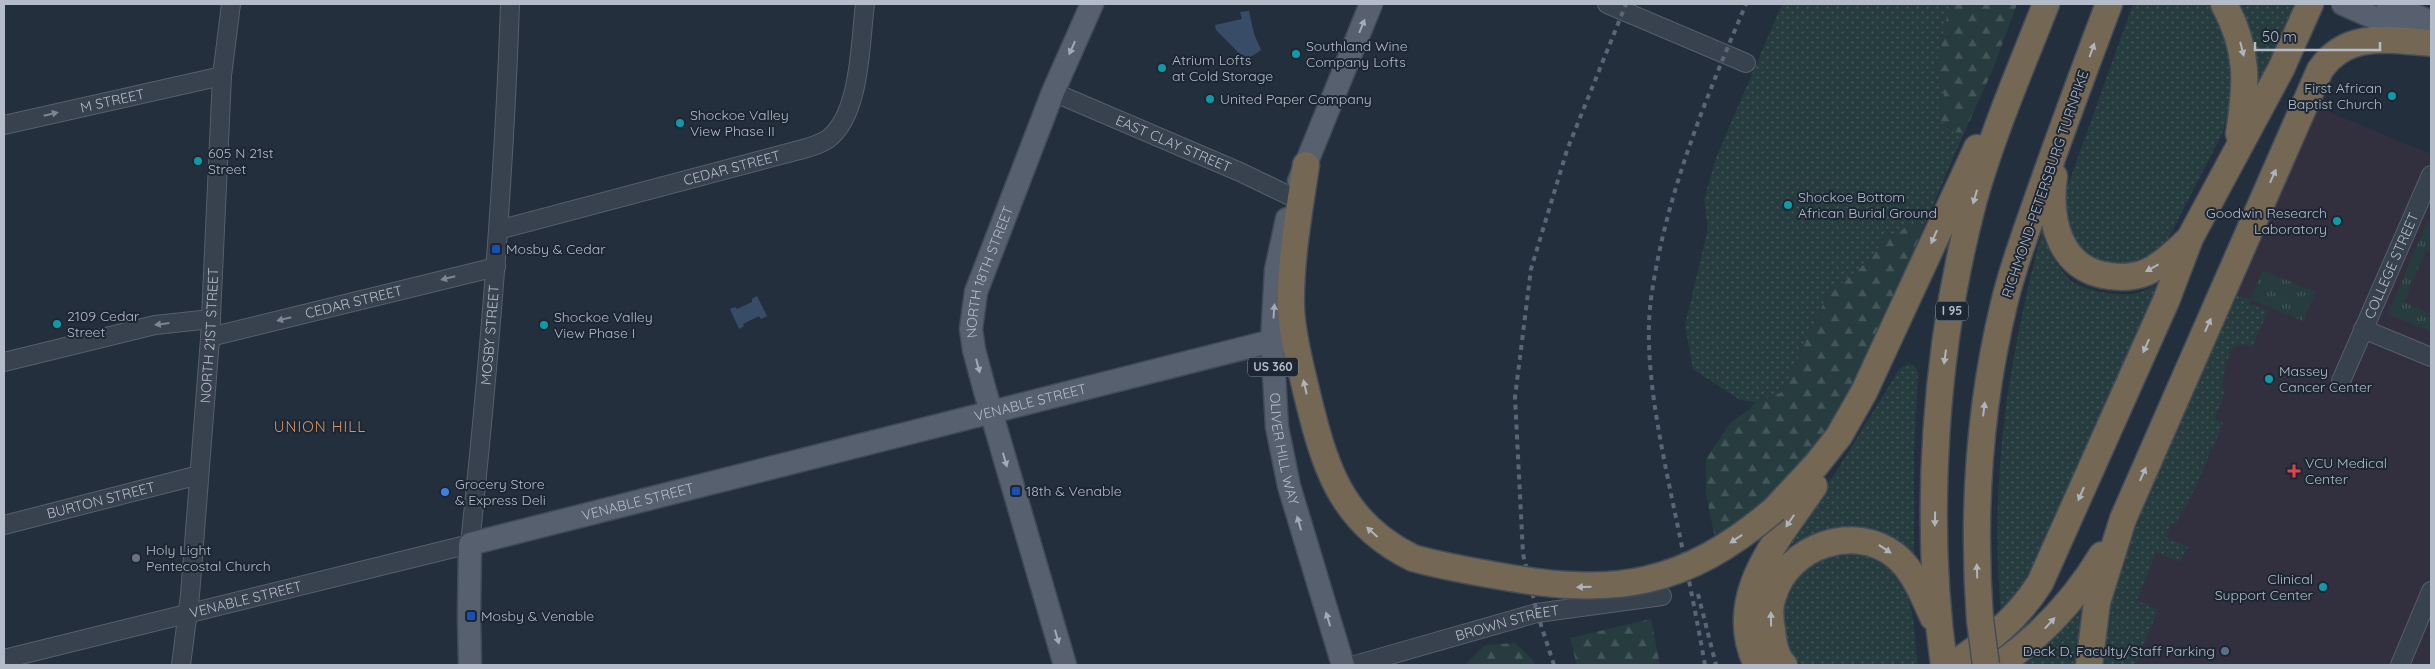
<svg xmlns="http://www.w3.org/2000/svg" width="2435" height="669" font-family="Quicksand,sans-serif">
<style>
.medical{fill:#32303f}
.grass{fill:url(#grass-dots)}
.forest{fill:url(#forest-firs)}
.park{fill:url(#park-tufts)}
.water{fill:#394c67}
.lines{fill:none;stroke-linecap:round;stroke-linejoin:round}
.minor-casing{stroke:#565f6c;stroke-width:20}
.major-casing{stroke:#414a57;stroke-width:25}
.highway-casing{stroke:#434c59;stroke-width:29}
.minor{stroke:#38414e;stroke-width:18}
.major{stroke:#56606e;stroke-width:22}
.highway{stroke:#746855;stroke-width:26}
.rail{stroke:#5a6575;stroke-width:4;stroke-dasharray:5 5;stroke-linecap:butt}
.highway-bridge-casing{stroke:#434c59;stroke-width:29;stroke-linecap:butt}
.highway-bridge{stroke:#746855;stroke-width:26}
.oneway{fill:#a1aab7}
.oneway2{fill:#aeb4bd}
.oneway3{fill:#7c8592}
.culture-dot{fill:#0f9aa8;stroke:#1d2633;stroke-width:2}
.transit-dot{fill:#1a4fb4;stroke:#1d2633;stroke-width:2}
.health-dot{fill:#e0444e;stroke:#1d2633;stroke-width:2}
.shop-dot{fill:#3f7fe0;stroke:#1d2633;stroke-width:2}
.worship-dot{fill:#6b7280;stroke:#1d2633;stroke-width:2}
.service-dot{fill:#5c6f8a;stroke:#1d2633;stroke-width:2}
.labels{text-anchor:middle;stroke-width:4;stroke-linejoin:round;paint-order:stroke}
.shield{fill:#1d2633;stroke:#878f9c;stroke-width:1}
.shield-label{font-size:12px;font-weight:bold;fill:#b4bcc9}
.poi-label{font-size:14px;fill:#b4bcc9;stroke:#1d2633;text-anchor:start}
.street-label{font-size:14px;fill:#b4bcc9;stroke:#1d2633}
.neighbourhood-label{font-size:15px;letter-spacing:1px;fill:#d59563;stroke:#1d2633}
</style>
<defs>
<pattern id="grass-dots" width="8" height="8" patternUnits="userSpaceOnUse" patternTransform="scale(1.25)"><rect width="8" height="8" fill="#263c3f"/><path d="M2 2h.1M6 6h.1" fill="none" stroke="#435659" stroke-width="1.8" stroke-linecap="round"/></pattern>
<pattern id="forest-firs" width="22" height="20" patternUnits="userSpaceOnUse" patternTransform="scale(1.25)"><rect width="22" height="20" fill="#263c3f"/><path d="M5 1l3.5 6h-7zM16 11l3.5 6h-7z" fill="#435659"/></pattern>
<pattern id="park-tufts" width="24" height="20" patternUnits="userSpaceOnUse" patternTransform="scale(1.25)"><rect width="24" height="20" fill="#263c3f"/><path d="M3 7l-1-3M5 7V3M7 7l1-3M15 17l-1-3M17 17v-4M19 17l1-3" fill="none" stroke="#435659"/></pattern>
</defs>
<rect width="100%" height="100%" fill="#242f3e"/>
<path class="medical" d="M2317 107 2431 154V665H2100L2118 559Z"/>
<path class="grass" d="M1782 4H1950L1936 67 1944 95 1938 109 1947 128 1964 133 1924 226 1909 224 1897 234 1886 236 1877 250 1861 267 1827 296 1782 392 1756 402 1740 400 1693 369 1685 325 1708 228 1704 200 1716 158Z
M2133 4H2210L2222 23 2232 56 2235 92 2222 134 2166 243 2146 259 2126 264 2106 263 2087 254 2071 241 2063 199Z
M2238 4H2297L2256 91Z
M2043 227C2048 246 2054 264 2068 278 2081 292 2124 298 2141 292 2149 289 2155 285 2162 282L2040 559 2001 612C1989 478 2009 357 2043 227Z
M2235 294 2251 300 2250 304 2268 311 2252 347 2244 344 2232 348C2226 360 2226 371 2221 384L2225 393 2215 418 2223 423 2213 449H2210C2206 469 2192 492 2184 511L2182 510 2176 524 2171 523 2166 537 2188 547 2180 562 2156 552 2137 600 2158 610 2135 665H2100L2105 613 2118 559Z
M1909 364 1915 366 1918 372 1914 452V559C1904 550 1894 538 1882 532 1865 524 1838 526 1821 532 1810 537 1797 545 1785 544L1836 472 1900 368Z
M1842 552C1851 553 1865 552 1873 556 1916 575 1913 625 1918 665H1801C1764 617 1784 566 1842 552Z
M2092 586 2079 665H2017L2064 628Z"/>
<path class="forest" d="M1950 4H2017L1993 69 1964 133 1955 132 1939 120 1938 109 1944 95 1936 67Z
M1909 224 1924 226 1872 349 1834 422 1794 477 1716 543 1706 494V459L1731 422 1750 409 1756 402 1782 392 1827 296 1861 267 1877 250 1886 236 1897 234Z
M1651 619 1660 665H1577L1570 638Z
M1515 643 1533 660 1535 665H1465L1485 645Z"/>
<path class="park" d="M2427 222 2431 224V252L2426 250 2404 302 2431 314V332L2388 314Z
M2263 270 2316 292 2303 321 2250 299Z"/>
<path class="water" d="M1249 11 1254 34 1261 50 1246 60 1216 30 1215 25 1242 19 1240 12Z
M757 296 767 316 761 319 759 316 743 324 744 326 739 329 730 309 735 307 737 309 752 302V299Z"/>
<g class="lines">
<defs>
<g id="minor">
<path d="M1607 4 1746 63"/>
<path id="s1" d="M1053 92 1240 172 1292 197"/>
<path id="s2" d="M4 125 222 76"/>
<path id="s3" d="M498 230 803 149C811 147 820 144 828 139 861 114 860 42 865 4"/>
<path d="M2363 329 2431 357"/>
<path id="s4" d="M210 337 496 267"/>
<path d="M4 362 155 325 211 319"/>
<path id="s5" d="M2341 381 2431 175"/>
<path id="s6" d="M4 525 199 475"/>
<path id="s7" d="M4 659 470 544C489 364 504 184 510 4"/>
<path id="s8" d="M181 665 190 595 210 339 222 76 231 4"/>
<path id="s9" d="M1355 665 1537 613 1662 596"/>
<path d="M2400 665 2431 591"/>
</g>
<g id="major">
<path d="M2343 4 2422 39"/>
<path d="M2388 4 2431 22"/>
<path d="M1299 181 1371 4"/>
<path id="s10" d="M1287 219 1276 270 1272 341 1277 427 1289 486 1343 665"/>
<path id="s11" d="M470 665 469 617 470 544 1272 341"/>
<path id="s12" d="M1065 665 985 391 974 350 971 329 976 292 1053 92 1092 4"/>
</g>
<path id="highway" d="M2224 4C2249 50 2247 84 2239 134
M1306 165C1299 213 1290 260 1291 308 1292 335 1300 364 1306 390 1324 464 1339 522 1413 558
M2054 176C2048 219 2059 271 2110 276 2123 278 2135 277 2147 272 2162 265 2175 253 2187 241
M1775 509 1816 465 1839 436 1864 392 1977 148
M1980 620C1972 513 1979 408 2004 304 2013 265 2028 227 2041 189 2063 127 2086 65 2109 4
M1757 665C1724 596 1778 540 1814 486
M1784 665C1775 656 1773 642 1772 630 1770 619 1769 606 1773 596 1788 545 1855 523 1896 556 1914 571 1924 597 1933 617
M1944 665C1923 517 1935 344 1974 199 1993 132 2021 68 2046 4
M1953 665C1990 639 2015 622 2040 583L2166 301 2190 238 2281 69 2310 4
M1999 665C2042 635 2075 600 2102 555
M2089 665 2097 602 2123 519 2320 70C2347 30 2390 40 2431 43"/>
</defs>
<use href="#minor" class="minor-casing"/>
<use href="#major" class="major-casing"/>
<use href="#highway" class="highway-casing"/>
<use href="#minor" class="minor"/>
<use href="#major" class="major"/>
<use href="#highway" class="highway"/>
<path class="rail" d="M1698 594 1716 665
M1554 665 1537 613 1523 554 1515 397 1531 269 1567 150 1626 4
M1705 665C1695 608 1683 551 1671 494 1659 435 1643 359 1651 299 1665 196 1706 98 1746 4"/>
<defs>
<path id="highway-bridge" d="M1413 558C1441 566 1470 571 1499 576 1614 597 1684 587 1775 509
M1980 620 1986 665"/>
</defs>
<use href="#highway-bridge" class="highway-bridge-casing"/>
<use href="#highway-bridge" class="highway-bridge"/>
</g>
<defs><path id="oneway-solid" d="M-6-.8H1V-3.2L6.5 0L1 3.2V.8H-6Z" transform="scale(1.25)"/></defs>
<g class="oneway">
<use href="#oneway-solid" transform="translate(1362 26) rotate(-68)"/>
<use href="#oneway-solid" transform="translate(1072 48) rotate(114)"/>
<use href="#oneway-solid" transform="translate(1274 311) rotate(-86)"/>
<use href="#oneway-solid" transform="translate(978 366) rotate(75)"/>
<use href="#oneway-solid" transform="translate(1005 460) rotate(74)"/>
<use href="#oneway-solid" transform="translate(1299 523) rotate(-106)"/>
<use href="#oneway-solid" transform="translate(1328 619) rotate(-107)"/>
<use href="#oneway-solid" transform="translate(1057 637) rotate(74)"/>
</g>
<g class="oneway2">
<use href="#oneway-solid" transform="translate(2242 49) rotate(76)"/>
<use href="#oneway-solid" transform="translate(2092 50) rotate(-70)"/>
<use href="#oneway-solid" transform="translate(2273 176) rotate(-66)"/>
<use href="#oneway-solid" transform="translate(1975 197) rotate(106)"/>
<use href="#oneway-solid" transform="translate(1934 237) rotate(114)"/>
<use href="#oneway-solid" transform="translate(2152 268) rotate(151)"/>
<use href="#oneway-solid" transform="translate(2208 325) rotate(-66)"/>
<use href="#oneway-solid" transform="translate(2146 346) rotate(114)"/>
<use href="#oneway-solid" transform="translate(1945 357) rotate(98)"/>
<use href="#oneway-solid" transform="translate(1305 387) rotate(-103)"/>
<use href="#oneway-solid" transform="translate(1984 409) rotate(-83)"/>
<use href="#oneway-solid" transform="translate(2143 474) rotate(-66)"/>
<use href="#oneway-solid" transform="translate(2081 494) rotate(113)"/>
<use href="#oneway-solid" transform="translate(1935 519) rotate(91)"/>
<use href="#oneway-solid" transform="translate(1790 521) rotate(124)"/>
<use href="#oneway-solid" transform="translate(1372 532) rotate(-138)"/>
<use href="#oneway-solid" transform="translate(1736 539) rotate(146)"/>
<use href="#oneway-solid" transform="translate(1885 549) rotate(34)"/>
<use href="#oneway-solid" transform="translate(1977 571) rotate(-92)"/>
<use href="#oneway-solid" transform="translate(1584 587) rotate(179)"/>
<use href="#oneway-solid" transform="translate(1771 619) rotate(-91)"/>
<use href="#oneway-solid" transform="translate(2050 623) rotate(-47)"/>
</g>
<g class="oneway3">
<use href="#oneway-solid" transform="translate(51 114) rotate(-13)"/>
<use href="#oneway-solid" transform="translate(448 278) rotate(166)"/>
<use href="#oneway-solid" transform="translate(284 319) rotate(166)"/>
<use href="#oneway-solid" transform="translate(162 324) rotate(173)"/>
</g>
<g class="culture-dot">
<circle cx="1296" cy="54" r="5"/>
<circle cx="1162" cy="68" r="5"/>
<circle cx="2392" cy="96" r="5"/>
<circle cx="1210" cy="99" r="5"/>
<circle cx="680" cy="123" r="5"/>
<circle cx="198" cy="161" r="5"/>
<circle cx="1788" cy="205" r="5"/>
<circle cx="2337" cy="221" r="5"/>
<circle cx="57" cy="324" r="5"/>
<circle cx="544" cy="325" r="5"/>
<circle cx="2269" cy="379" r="5"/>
<circle cx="2323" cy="587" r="5"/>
</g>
<g class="transit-dot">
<rect x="491" y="244" width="10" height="10" rx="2.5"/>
<rect x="1011" y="486" width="10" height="10" rx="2.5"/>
<rect x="466" y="611" width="10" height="10" rx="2.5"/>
</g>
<path class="health-dot" d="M2291.5 463.5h5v5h5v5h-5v5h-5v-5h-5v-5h5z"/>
<circle class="shop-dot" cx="445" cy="492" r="5"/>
<circle class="worship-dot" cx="136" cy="558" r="5"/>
<circle class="service-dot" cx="2225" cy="651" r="5"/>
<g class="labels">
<g class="shield">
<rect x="1936" y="301.5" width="32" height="19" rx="4"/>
<rect x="1248" y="357.5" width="50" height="19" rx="4"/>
</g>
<g class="shield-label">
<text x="1952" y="315">I 95</text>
<text x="1273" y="371">US 360</text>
</g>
<g class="poi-label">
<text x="1306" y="51">Southland Wine<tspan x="1306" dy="16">Company Lofts</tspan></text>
<text x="1172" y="65">Atrium Lofts<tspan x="1172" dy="16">at Cold Storage</tspan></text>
<text x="2382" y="93" text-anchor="end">First African<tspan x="2382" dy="16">Baptist Church</tspan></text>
<text x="1220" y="104">United Paper Company</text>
<text x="690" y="120">Shockoe Valley<tspan x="690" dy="16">View Phase II</tspan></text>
<text x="208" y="158">605 N 21st<tspan x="208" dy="16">Street</tspan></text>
<text x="1798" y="202">Shockoe Bottom<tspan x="1798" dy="16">African Burial Ground</tspan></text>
<text x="2327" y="218" text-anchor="end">Goodwin Research<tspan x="2327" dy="16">Laboratory</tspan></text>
<text x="506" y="254">Mosby &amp; Cedar</text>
<text x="67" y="321">2109 Cedar<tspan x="67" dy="16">Street</tspan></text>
<text x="554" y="322">Shockoe Valley<tspan x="554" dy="16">View Phase I</tspan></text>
<text x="2279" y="376">Massey<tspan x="2279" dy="16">Cancer Center</tspan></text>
<text x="2305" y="468">VCU Medical<tspan x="2305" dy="16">Center</tspan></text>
<text x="455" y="489">Grocery Store<tspan x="455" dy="16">&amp; Express Deli</tspan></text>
<text x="1026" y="496">18th &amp; Venable</text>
<text x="146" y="555">Holy Light<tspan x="146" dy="16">Pentecostal Church</tspan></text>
<text x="2313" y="584" text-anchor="end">Clinical<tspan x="2313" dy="16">Support Center</tspan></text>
<text x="481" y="621">Mosby &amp; Venable</text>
<text x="2215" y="656" text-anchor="end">Deck D, Faculty/Staff Parking</text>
</g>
<g class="street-label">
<text dy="5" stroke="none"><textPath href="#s2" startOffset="111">M STREET</textPath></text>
<text dy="5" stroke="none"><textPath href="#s1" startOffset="131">EAST CLAY STREET</textPath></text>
<text dy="5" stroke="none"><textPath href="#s3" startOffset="242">CEDAR STREET</textPath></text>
<text transform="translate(2045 184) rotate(-71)" y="5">RICHMOND-PETERSBURG TURNPIKE</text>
<text dy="5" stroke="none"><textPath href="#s5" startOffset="126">COLLEGE STREET</textPath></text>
<text dy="5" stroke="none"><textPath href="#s12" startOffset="409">NORTH 18TH STREET</textPath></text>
<text dy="5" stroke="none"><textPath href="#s4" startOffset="148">CEDAR STREET</textPath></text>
<text dy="5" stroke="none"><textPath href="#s8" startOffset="331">NORTH 21ST STREET</textPath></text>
<text dy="5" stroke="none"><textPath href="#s7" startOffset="690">MOSBY STREET</textPath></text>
<text dy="5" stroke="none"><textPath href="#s11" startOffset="699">VENABLE STREET</textPath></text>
<text dy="5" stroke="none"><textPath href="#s10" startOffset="232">OLIVER HILL WAY</textPath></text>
<text dy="5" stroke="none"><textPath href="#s6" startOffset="100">BURTON STREET</textPath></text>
<text dy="5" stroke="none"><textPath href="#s11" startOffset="294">VENABLE STREET</textPath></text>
<text dy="5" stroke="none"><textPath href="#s7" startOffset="249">VENABLE STREET</textPath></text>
<text dy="5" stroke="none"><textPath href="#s9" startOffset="158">BROWN STREET</textPath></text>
</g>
<g class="neighbourhood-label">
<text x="320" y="432">UNION HILL</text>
</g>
</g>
<rect width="2435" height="669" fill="none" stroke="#b4bcc9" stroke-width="10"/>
<path d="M2255 42v8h125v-8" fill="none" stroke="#b4bcc9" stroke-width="2.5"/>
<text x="2262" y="42" font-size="15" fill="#b4bcc9" stroke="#1d2633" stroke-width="4" paint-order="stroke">50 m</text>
</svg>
